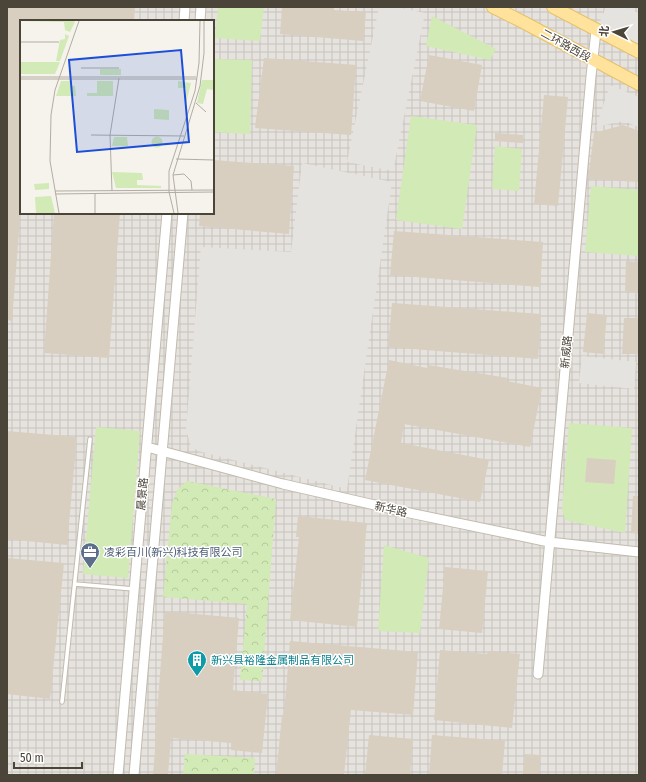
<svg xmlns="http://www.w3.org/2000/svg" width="646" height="782" font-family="'Fira Sans Condensed','Noto Sans SC',sans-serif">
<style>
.industrial{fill:url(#industrial-grid);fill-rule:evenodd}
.green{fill:#d2eab5}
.forest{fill:url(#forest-crowns)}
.parking{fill:#e5e3e0}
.building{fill:#d8cfc1}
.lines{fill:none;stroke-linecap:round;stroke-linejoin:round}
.service-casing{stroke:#c2bbae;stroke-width:5.5}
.tertiary-casing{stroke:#c2bbae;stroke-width:11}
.primary-casing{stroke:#e6c16a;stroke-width:14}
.service{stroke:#fff;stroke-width:3.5}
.tertiary{stroke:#fff;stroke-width:9}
.primary{stroke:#ffe39c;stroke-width:12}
.labels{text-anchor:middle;stroke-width:3;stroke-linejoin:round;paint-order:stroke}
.street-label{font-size:11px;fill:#4b4439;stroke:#fff}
.service-label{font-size:11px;fill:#4e5e75;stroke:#fff;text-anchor:start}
.culture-label{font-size:11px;fill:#0d838f;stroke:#fff;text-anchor:start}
.inset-road{fill:none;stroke:#b2ada4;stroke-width:1}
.view{fill:#1d4ed8;fill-opacity:0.15;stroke:#1d4ed8;stroke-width:2}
.inset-edge{fill:none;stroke:#4b4439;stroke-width:2}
</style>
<defs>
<pattern id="industrial-grid" width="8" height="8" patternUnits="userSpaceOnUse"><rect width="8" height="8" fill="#e6e2dd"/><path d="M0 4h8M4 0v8" fill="none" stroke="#c7c3be"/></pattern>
<pattern id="forest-crowns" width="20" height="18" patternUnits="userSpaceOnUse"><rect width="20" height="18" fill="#d2eab5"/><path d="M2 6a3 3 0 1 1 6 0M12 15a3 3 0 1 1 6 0" fill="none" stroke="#b6ca9c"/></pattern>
</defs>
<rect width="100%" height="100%" fill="#f6f3ec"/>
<path class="industrial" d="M7 7H639V775H7ZM21 21H213V213H21Z"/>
<path class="green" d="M218 7H264L260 41 215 38Z
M432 16 496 49 490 60 426 46Z
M213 59 252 60 250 134 213 132Z
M411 116 477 125 462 229 396 220Z
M495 146 522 149 519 191 492 189Z
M591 186 639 190V256L585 252Z
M569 423 632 428 625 533 565 520 562 509Z
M96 427 140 431 128 578 83 574Z
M384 545 429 558 420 633 378 631Z"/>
<path class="forest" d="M187 481 276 499 262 681 240 680 247 604 163 597 172 504 177 490Z
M185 754 255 758 254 775H183Z"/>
<path class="parking" d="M379 7H397L425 13 393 171 347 162Z
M606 7H625L639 13V48L596 31Z
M610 85 639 97V127L623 121 596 127Z
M302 163 392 182 347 489 198 451 191 446 186 430 201 247 291 252Z
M582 356 636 362 634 389 579 383Z"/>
<path class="building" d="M7 7H135L134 21H21V206L12 321 7 320Z
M282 7H334V10L366 12 363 41 280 34Z
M429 55 482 65 474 111 420 101Z
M264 58 356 65 351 135 255 128Z
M544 95 568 97 558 206 534 204Z
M623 125 639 131V182L588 179 594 133Z
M495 133 523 135V143L495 141Z
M213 160 294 166 289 234 199 226 200 213H213Z
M54 213H120L109 358 44 353Z
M394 231 543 242 540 287 390 275Z
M626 261 639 262V293L625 292Z
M392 303 541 314 538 359 388 347Z
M587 313 607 315 603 354 583 352Z
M624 318H639L638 354H622Z
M389 360 427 368 428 365 508 378 507 381 542 388 530 447 404 424 401 443 489 460 480 502 365 480Z
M7 431 77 437 67 545 7 539Z
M587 458 616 460 614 484 585 482Z
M633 496H639V534L631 533Z
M298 516 367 523 357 627 290 620 299 537H296Z
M7 558 64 563 50 699 7 694Z
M445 567 488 571 482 633 439 629Z
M165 611 239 618 233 690 268 694 262 753 231 750V743L171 738 168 775H153L156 737H155Z
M290 641 418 652 413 715 351 710 344 775H276L282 715H284Z
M440 650 487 654 488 651 520 654 512 728 434 720Z
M369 735 413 739 410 775H365Z
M432 735 505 741 502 775H429Z
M525 754 541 755 539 775H523Z"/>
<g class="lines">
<defs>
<path id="service" d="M75 584 134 589
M62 702 90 439"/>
<path id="tertiary" d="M184 21 185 7
M200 21 201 7
M147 447 283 484 405 512 549 542 639 552
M538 674 591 76 596 31
M118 775 167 213
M134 775 183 213"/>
<path id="primary" d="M493 7 523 22 639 84
M553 7 639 52"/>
</defs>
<use href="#service" class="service-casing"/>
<use href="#tertiary" class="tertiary-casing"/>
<use href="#primary" class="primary-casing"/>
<use href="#service" class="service"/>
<use href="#tertiary" class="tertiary"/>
<use href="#primary" class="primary"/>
</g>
<defs>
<symbol id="office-pin" viewBox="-11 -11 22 30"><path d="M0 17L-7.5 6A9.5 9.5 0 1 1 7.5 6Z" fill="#5c6f8a" stroke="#fff"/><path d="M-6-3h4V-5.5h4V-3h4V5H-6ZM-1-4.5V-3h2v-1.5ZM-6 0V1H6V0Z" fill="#fff"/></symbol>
<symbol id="building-pin" viewBox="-11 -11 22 30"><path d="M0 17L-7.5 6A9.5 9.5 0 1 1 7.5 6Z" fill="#0f9aa8" stroke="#fff"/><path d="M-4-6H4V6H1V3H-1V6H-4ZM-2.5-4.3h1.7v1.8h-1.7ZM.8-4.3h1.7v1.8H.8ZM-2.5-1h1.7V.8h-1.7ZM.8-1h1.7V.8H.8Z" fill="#fff"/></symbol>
</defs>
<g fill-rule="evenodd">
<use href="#office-pin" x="79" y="541" width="22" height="30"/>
<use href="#building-pin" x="186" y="649" width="22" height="30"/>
</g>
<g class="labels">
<g class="street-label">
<text transform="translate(566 45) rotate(29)" y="4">二环路西段</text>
<text transform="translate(566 352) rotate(-85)" y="4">新威路</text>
<text transform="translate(142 494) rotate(-85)" y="4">晨景路</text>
<text transform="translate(391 509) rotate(13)" y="4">新华路</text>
</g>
<g class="service-label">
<text x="104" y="556">凌彩百川(新兴)科技有限公司</text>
</g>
<g class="culture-label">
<text x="211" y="664">新兴县裕隆金属制品有限公司</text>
</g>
</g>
<g transform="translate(20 20)">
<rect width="194" height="194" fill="#f6f3ec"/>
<path d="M0 1H54L55 2 50 12 45 10 44 2ZM45 14 49 16 40 41H36L40 20 45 19ZM80 49H101V55H80ZM182 60H194L193 70 187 69 183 84 177 83ZM158 61 171 63 166 83V68H158ZM134 89 149 90V100L134 99ZM131.5 122a5.5 5.5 0 1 1 11 0a5.5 5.5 0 1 1-11 0ZM94 117H107L108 126H92ZM92 152 122 153 123 160H117V165L141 166V168H96ZM29 163V169L15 170 14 164ZM31 176 35 193H16L15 177Z" fill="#d2eab5"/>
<path d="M0 42H40L35 54H0ZM41 61H50V66H55L56 76H36ZM77 61H93V76H67V73H77Z" fill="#d2eab5"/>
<path class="inset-road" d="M0 22H39M61 48H99M0 57H176M0 59H177M176 83 186 92M71 115 164 116M156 139 194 140M153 155 164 154 171 161 172 170M35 171 194 170M92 171 90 115 99 58M35 174 194 172M39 193 30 141 31 95 35 70 59 1M75 193V173M154 193 149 172V151L175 71 179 43 180 1M158 193 153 155 180 66 184 33V1"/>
<path class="view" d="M161 30 169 122 57 132 49 40Z"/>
<rect width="194" height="194" class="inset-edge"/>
</g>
<rect width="646" height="782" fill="none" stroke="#4b4439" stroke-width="16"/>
<g transform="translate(614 32) rotate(275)" stroke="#ffffff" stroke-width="3" paint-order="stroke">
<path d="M0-3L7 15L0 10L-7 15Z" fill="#4b4439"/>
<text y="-6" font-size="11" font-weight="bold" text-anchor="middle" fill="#4b4439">北</text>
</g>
<path d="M14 762v6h68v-6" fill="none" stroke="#4b4439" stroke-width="2"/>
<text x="20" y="762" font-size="12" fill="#4b4439" stroke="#ffffff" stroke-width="3" paint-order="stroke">50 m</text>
</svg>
